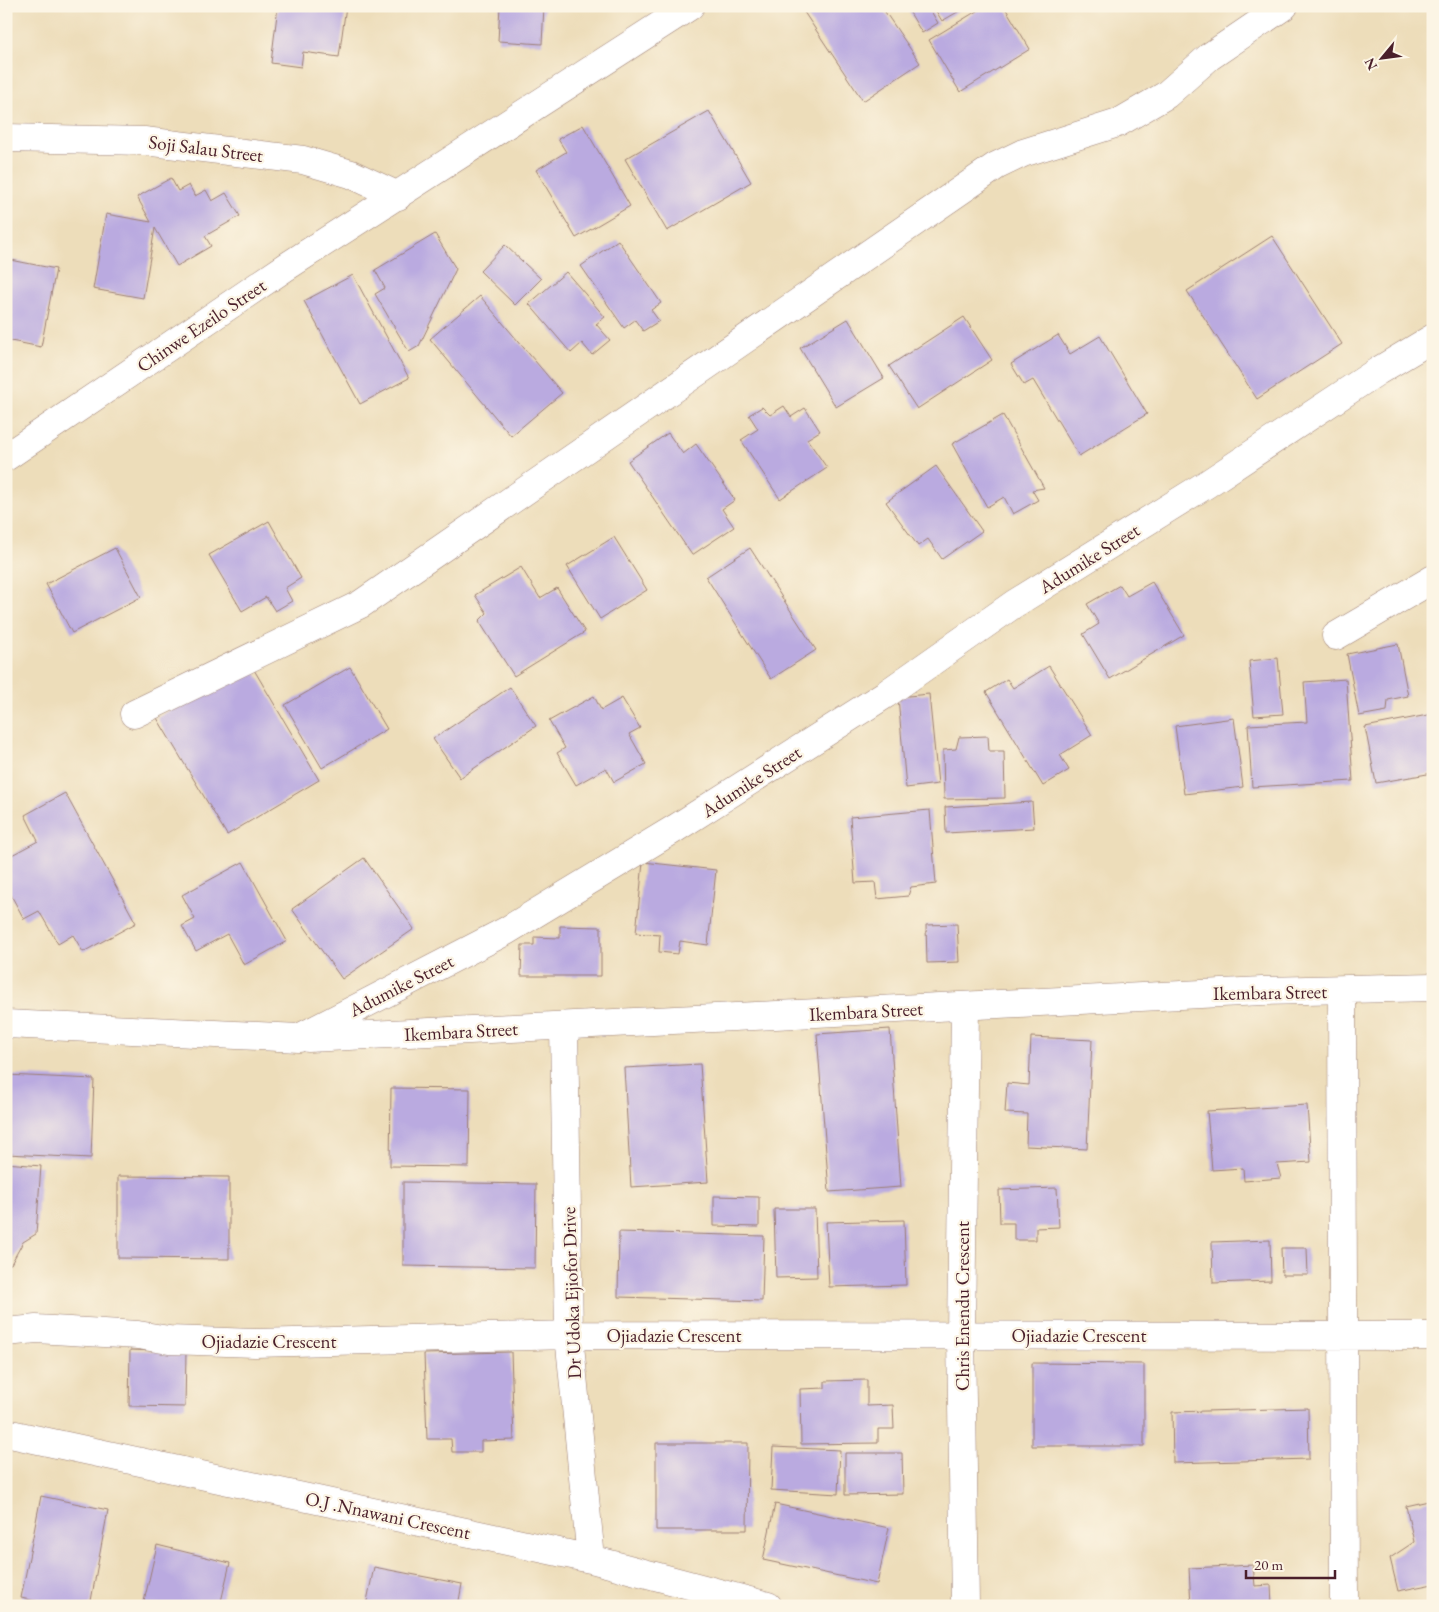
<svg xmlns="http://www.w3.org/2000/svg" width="1439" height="1612" font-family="'EB Garamond',serif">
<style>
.building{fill:#baaae0}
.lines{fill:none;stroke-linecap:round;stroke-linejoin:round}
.street-casing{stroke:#9c7e72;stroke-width:29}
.street{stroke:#fff;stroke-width:28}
.labels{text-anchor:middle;stroke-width:4.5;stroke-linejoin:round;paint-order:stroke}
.street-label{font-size:19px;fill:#4a1f2b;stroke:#fcf5e5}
</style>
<rect width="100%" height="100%" fill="#fcf5e5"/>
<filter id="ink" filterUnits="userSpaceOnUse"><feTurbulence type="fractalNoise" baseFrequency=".02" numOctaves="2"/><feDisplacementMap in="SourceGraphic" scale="10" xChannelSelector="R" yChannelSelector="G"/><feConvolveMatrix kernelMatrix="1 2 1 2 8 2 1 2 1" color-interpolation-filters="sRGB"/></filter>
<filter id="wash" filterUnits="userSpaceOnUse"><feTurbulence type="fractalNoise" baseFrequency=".0096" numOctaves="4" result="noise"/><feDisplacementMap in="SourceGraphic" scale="20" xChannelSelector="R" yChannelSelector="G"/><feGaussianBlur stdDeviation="1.12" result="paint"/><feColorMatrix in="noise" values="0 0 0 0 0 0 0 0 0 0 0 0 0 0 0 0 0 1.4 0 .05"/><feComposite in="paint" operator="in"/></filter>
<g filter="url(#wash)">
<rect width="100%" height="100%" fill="#edddba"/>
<g id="blocks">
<path class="building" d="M278 6H346L339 57 303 52 301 67 271 63Z
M500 6H544L542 44 498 41Z
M806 6H881L920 63 863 101 802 9Z
M906 6H928L938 23 922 33Z
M933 6H968L942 21Z
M985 6H1004L1030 49 960 92 929 40Z
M709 111 751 182 667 231 625 159Z
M583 125 630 206 576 238 536 170 566 152 558 139Z
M171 178 178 191 189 185 195 196 206 190 212 201 226 193 240 216 205 236 211 246 177 266 155 228 143 298 93 289 106 214 151 222 137 197Z
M435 234 456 269 419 346 409 352 375 294 385 288 375 270Z
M1272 236 1342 344 1257 399 1187 291Z
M618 240 661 303 651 310 659 321 643 331 635 320 624 328 581 266Z
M505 245 541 279 515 305 480 271Z
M6 259 56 269 41 347 6 340Z
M566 272 605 317 596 324 610 340 592 355 582 343 571 353 529 304Z
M353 275 409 378 360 404 304 301Z
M480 296 562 393 511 436 430 339Z
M964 317 992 360 917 409 889 366Z
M848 319 884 378 836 407 800 348Z
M1058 335 1070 354 1100 336 1147 414 1079 456 1033 380 1024 385 1011 364Z
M784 406 791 417 805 408 820 431 807 439 827 468 780 499 741 440 758 429 749 415 762 407 770 415Z
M1003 415 1044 488 1032 490 1038 500 1013 514 1004 497 987 507 952 444Z
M668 433 683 454 696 444 735 500 722 509 734 527 692 555 628 461Z
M936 466 982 531 942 559 928 539 918 546 886 502Z
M269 521 301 578 285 588 292 601 275 611 266 597 242 611 209 555Z
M614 537 647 590 600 619 567 566Z
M115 548 141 597 72 633 46 584Z
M750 548 816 650 771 679 706 577Z
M521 567 540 598 557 588 585 632 514 676 479 621 487 613 475 595Z
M1152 582 1184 635 1110 679 1083 634 1099 624 1087 604 1120 585 1127 596Z
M1398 644 1408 696 1388 700 1387 711 1359 716 1347 654Z
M1278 658 1283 714 1254 716 1249 661Z
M250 663 319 780 227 835 157 718Z
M1049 666 1092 735 1060 755 1069 770 1043 786 986 692 1007 679 1013 688Z
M350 667 387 729 322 768 285 705Z
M1346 679 1353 781 1252 787 1248 725 1307 722 1304 682Z
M510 687 536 726 460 778 433 739Z
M929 694 938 784 906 788 898 697Z
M594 696 601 710 622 698 640 728 629 734 646 764 614 782 606 768 576 785 557 753 565 748 549 721Z
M1433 714V773L1376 783 1365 727Z
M1234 718 1243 787 1184 794 1175 726Z
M988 736 989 751H1004L1005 798 944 799 943 750 956 749 959 737Z
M65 793 136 923 83 952 73 935 58 944 39 911 24 919 6 886 8 857 38 841 25 815Z
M1032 802 1034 828 946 833 945 807Z
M930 810 936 884 911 887 908 896 877 899 875 882 855 883 850 817Z
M364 858 414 929 342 979 292 909Z
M243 862 287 941 244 965 227 934 196 951 182 926 195 919 182 895Z
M643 862 716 870 708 945 680 941 678 954 659 952 660 935 636 933Z
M957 924 959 962 927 963 926 925Z
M560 926 601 927V976H521L522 945H534V937L560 938Z
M890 1029 901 1187 829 1192 817 1034Z
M1031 1037 1092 1040 1087 1149 1026 1146 1027 1114 1005 1113 1007 1083 1029 1085Z
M700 1064 708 1182 631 1187 624 1068Z
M6 1075 94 1079 91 1158 6 1154Z
M391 1088 470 1089 469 1167 390 1166Z
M1307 1105 1311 1162 1277 1164 1281 1178 1244 1181 1243 1168 1212 1170 1207 1111Z
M6 1163 41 1166 36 1234 23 1242 11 1264H6Z
M118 1176 229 1177V1259L118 1258Z
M403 1182 536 1184 535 1268 403 1266Z
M1057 1188 1059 1227 1036 1228V1240H1014V1223H1000L999 1190Z
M714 1196 759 1197V1227L714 1226Z
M774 1209H815L817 1277 776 1278Z
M904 1220 906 1285 829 1287 826 1222Z
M619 1232 764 1236 762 1301 618 1297Z
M1270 1240 1271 1281 1213 1283 1212 1242Z
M1281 1248H1307L1308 1275H1282Z
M130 1350 186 1352 185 1407 129 1406Z
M511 1352 514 1440 481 1441V1452H452L451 1439H427L424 1354Z
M1032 1363 1144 1364V1446H1032Z
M867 1380V1406L893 1405 894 1429H878V1443L801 1444 800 1389 825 1388V1381Z
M1308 1408 1309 1459 1173 1463 1172 1412Z
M656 1443H748L747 1530H656Z
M773 1447 840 1450 838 1494 771 1490Z
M845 1453H902L903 1494 845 1495Z
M41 1496 108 1510 90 1606H59L21 1598Z
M1433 1500V1584L1398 1591 1390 1558 1414 1542 1406 1506Z
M775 1504 889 1528 877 1584 763 1560Z
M157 1545 230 1563 220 1606H143Z
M1253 1565 1255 1586 1271 1585 1272 1606H1191L1189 1568Z
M374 1567 462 1584 458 1606H366Z"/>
</g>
</g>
<g filter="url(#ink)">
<use href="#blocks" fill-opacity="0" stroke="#9c7e72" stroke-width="1"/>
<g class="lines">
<defs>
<path id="street" d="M6 138 144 141 303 160 351 174 398 196
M6 457 286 267 690 6
M1336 636 1433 579
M134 714 361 604 996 166 1023 153 1118 123 1166 95 1209 57 1284 6
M1342 990 1344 1606
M965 1006 961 1335 965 1606
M6 1024 299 1038 506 931 676 828 886 694 1014 604 1207 484 1378 371 1433 338
M564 1026 569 1335 591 1559
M308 1038 1262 991 1433 987
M6 1332 36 1329 138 1335 169 1340 255 1343 569 1335 1433 1336
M6 1433 591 1559 768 1606"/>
</defs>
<use href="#street" class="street-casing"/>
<use href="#street" class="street"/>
</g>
</g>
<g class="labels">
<g class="street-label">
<text transform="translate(206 148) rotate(7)" y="7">Soji Salau Street</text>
<text transform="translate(201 325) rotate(-34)" y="7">Chinwe Ezeilo Street</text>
<text transform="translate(1089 558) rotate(-32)" y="7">Adumike Street</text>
<text transform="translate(751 781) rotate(-33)" y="7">Adumike Street</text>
<text transform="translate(401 985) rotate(-27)" y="7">Adumike Street</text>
<text transform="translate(1270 992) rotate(-1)" y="7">Ikembara Street</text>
<text transform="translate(866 1011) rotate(-3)" y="7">Ikembara Street</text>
<text transform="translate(461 1031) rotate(-3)" y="7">Ikembara Street</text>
<text transform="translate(571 1293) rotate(-92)" y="7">Dr Udoka Ejiofor Drive</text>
<text transform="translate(962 1306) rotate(-90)" y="7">Chris Enendu Crescent</text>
<text x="674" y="1342">Ojiadazie Crescent</text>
<text x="1079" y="1342">Ojiadazie Crescent</text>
<text x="269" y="1348">Ojiadazie Crescent</text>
<text transform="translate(388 1515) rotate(12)" y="7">O.J .Nnawani Crescent</text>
</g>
</g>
<rect width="1439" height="1612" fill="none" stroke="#fcf5e5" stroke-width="25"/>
<g transform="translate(1382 58) rotate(241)" stroke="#fcf5e5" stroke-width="4" paint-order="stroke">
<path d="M0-4L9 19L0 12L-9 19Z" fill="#4a1f2b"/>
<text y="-8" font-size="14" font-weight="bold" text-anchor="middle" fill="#4a1f2b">N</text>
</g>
<path d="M1246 1570v8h89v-8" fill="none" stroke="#4a1f2b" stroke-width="2.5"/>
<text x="1254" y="1570" font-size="15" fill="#4a1f2b" stroke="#fcf5e5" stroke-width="4" paint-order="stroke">20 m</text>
</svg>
